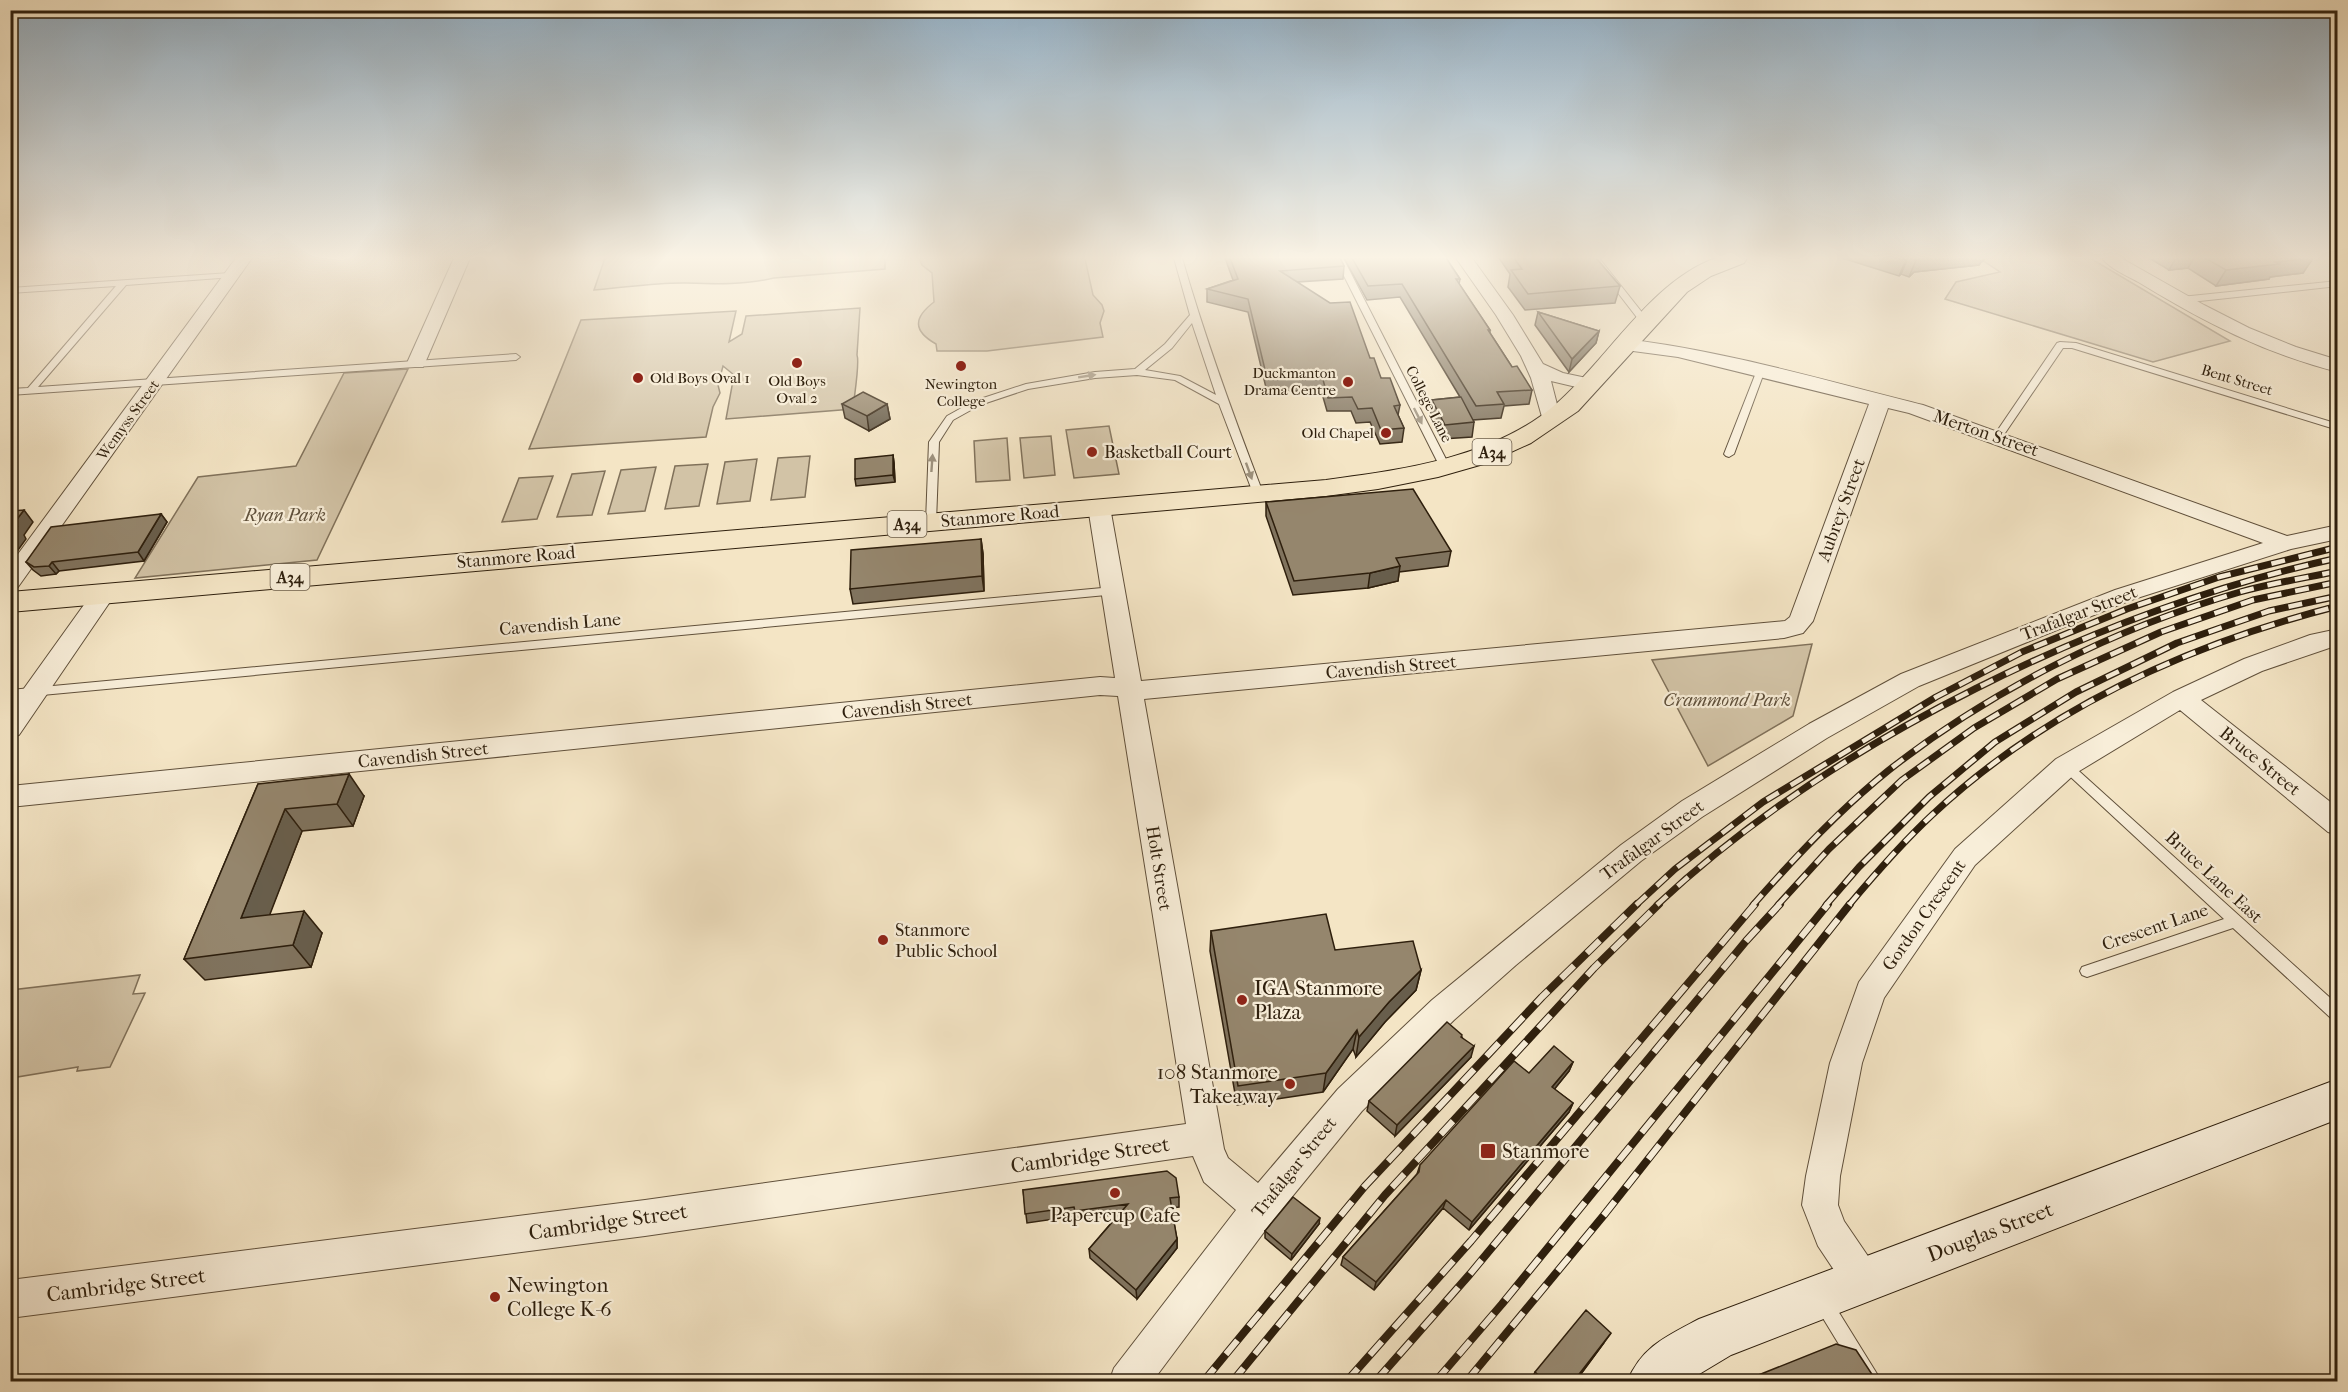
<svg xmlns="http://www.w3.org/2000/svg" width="2348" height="1392" font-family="'IM FELL French Canon',serif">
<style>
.green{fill:#d2c3a6;stroke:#80715a;stroke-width:1.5}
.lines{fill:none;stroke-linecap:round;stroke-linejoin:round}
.lane-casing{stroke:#60503b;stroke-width:2}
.street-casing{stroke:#60503b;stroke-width:2}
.secondary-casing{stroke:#2e1f0d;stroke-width:2}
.highway-casing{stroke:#2e1f0d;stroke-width:2}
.lane{fill:#f8eed9;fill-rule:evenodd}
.street{fill:#f8eed9;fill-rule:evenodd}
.secondary{fill:#f8eed9;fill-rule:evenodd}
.highway{fill:#f4e5c5;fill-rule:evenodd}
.rail-far1-casing{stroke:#2e1f0d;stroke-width:7}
.rail-casing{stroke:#2e1f0d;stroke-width:8}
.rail-far1{stroke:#f8eed9;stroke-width:4.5;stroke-dasharray:14;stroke-linecap:butt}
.rail{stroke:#f8eed9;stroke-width:6;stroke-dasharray:18;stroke-linecap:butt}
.wall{fill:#80735e;stroke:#2e1f0d;stroke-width:1.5}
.shaded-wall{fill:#685e4c;stroke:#2e1f0d;stroke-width:1.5}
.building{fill:#95866d;stroke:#2e1f0d;stroke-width:1.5}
.oneway{fill:#9d917d}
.poi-dot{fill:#8f2418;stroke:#f8eed9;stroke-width:2}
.labels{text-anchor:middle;stroke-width:4.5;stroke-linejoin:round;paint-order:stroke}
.far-poi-label{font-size:15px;fill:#2e1f0d;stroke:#f8eed9;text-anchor:end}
.far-street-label{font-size:15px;fill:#2e1f0d;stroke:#f8eed9}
.shield{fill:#f8eed9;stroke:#6b5d4a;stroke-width:1.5}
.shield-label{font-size:16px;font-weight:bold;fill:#2e1f0d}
.street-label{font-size:18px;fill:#2e1f0d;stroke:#f8eed9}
.poi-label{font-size:18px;fill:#2e1f0d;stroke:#f8eed9;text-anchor:start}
.park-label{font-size:18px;font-style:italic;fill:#5f503b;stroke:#f8eed9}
.near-poi-label{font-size:21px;fill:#2e1f0d;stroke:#f8eed9;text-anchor:start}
.near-street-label{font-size:21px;fill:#2e1f0d;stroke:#f8eed9}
</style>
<rect width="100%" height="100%" fill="#f4e5c5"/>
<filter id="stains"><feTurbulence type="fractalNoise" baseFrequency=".00333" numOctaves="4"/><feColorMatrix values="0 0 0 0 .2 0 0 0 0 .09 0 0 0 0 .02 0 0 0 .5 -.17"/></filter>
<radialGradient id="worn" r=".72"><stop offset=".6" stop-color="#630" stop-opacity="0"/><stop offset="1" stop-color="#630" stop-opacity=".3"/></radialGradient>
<path class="green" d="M605 258H885V269L774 278C745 285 716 284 687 283 656 282 624 288 594 290Z
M919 258H1087L1085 259 1093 295 1102 305 1104 311 1100 323 1103 337 987 351H937L936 344C913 331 913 318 934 302L932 273 922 265Z
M1979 258H2090L2230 341 2153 362 1945 299 1956 282 2000 272Z
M860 308 857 355C860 363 854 397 853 409L726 419 734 375 723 366 718 385 720 393 713 407 706 437 529 449 581 320 736 311 729 342 742 334 746 316Z
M408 369 317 560 135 578 198 477 296 466 344 373Z
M1109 426 1119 474 1074 478 1066 430Z
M1051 436 1055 475 1024 478 1020 438Z
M1007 438 1010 480 976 482 974 441Z
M810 456 805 497 771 500 778 458Z
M757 459 750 501 717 504 725 462Z
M708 464 699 506 665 509 675 466Z
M656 467 645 511 608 514 621 470Z
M605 471 592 515 557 517 572 474Z
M553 476 537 519 502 522 519 478Z
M1812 644 1793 716 1708 766 1652 660Z
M140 975 133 994 145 993 110 1067 77 1071 78 1067 11 1078V990Z"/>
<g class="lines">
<defs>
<path id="lane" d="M1174 258H1182C1205 338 1233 415 1263 493L1262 495H1254L1253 493 1219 404 1175 380 1137 375 1095 378 1028 389 980 405 953 420 939 442 936 522 931 525 927 524 926 522 929 442 947 416 974 401 1026 384 1095 372 1135 369 1165 344 1190 315ZM1192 323 1216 395 1180 376 1145 370 1172 348Z
M1335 258H1343L1450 467 1448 469 1445 470 1440 467Z
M1591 258H1599L1648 320V324H1642Z
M230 273 234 275 233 277 126 285 38 387 516 354 520 357 516 360 10 395V389L28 388 116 286 10 293V288Z
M2338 281V286L2181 303 2177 300 2181 297Z
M2060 342 2076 343 2338 424V430L2072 348H2063L2001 439H1995L1993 437 2057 343Z
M1761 367 1765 370 1734 454 1729 457 1726 456 1724 454 1757 370Z
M1113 587 1119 591 1117 594 10 698V690Z
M2066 761 2070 763 2338 1005V1021L2333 1020 2233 928 2087 977 2082 975 2080 971 2082 967 2224 919 2062 769 2060 766 2062 763Z
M1824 1295 1830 1298 1882 1382H1862L1818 1310 1815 1304 1818 1298Z"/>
<path id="street" d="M236 258H252L18 587 10 589V565Z
M454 258H470L425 363 423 367H409L407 363Z
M1456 258H1472L1513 315 1543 364 1563 373 1596 380 1599 384 1596 388 1589 390 1551 381 1561 420 1558 424H1544L1531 378 1521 356 1496 315Z
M2102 258H2121L2204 305 2249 328 2296 347 2338 360V372C2266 354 2202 321 2140 283 2128 276 2110 269 2102 258Z
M1625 339C1726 351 1826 381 1923 405L2287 536 2338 525V539L2291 549 2131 600 1919 686 1827 738 1702 817 1641 861 1516 965 1454 1020 1362 1111 1273 1220 1152 1382H1109L1114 1368 1236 1210 1204 1182 1193 1156 645 1236 10 1318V1280L645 1200 1186 1124 1118 696 1100 695 10 807V786L1100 677 1115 678 1088 507 1091 502 1099 500 1107 502 1110 507 1141 681 1785 621 1790 617 1869 404 1678 357 1618 349 1616 345 1618 341ZM1888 408 1909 413 2263 543 2115 590 1901 674 1809 724 1682 801 1621 845 1432 1000 1338 1089 1258 1183 1228 1158 1224 1149 1144 699 1784 638 1803 633 1813 621Z
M104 585 112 588 116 593 19 735 10 737V708L96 588Z
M2338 629V645L2262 671 2201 700 2338 808V835L2328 832 2180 710 2076 773 1975 865 1884 998 1862 1063 1840 1176 1838 1205 1844 1221 1876 1268 1881 1281 1876 1294 1863 1299 1850 1294 1818 1246 1802 1205 1806 1176 1830 1063 1859 982 1955 849 2056 759 2173 692 2244 659 2310 635Z"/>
<path id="secondary" d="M2338 1079V1119L1731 1355 1686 1382H1627C1642 1346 1667 1336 1699 1319Z"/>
<path id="highway" d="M1716 258H1747L1744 263 1711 276 1687 292 1578 411 1531 443 1487 463 1438 477 1378 489 1326 496 10 612V592L1326 480C1403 470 1496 457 1556 404 1608 359 1651 281 1716 258Z"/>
</defs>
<use href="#lane" class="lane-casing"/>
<use href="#street" class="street-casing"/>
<use href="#secondary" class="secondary-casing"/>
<use href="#highway" class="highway-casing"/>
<use href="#lane" class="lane"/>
<use href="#street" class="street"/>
<use href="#secondary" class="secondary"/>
<use href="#highway" class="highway"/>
<defs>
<path id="rail-far1" d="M1636 905 1675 869 1763 802 1936 697 2022 652 2127 609 2219 577 2338 547
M1657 905C1833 740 2103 609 2338 558
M1753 905C1795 857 1839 810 1889 770 1991 690 2115 628 2240 592 2272 583 2305 578 2338 571
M1778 905 1829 849 1902 780 1974 728 2057 679 2161 632 2253 600 2338 582
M1826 905 1859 867 1929 797 1995 742 2076 692 2177 643 2269 611 2338 596
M1849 905C1875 874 1902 843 1932 815 2045 709 2190 644 2338 606"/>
<path id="rail" d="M1203 1382 1365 1186 1542 997 1637 904
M1232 1382 1385 1195 1594 968 1659 904
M1346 1382 1471 1241 1755 904
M1375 1382 1470 1274 1746 941 1780 904
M1435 1382 1502 1304 1828 904
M1466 1382 1604 1215 1850 904"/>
</defs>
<use href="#rail-far1" class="rail-far1-casing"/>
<use href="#rail" class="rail-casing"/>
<use href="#rail-far1" class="rail-far1"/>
<use href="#rail" class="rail"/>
</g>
<path class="wall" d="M1225 258H1340L1344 266 1343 279 1298 282 1370 358 1381 378 1400 405 1398 415 1404 428 1402 442 1380 444 1370 422 1356 423 1351 411H1327L1321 390 1267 392 1248 312 1207 302V289L1233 280Z
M1344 258H1446L1460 279 1459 284 1490 330V333L1512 367 1532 390 1529 404 1504 406 1501 418 1473 420 1474 422 1472 437 1442 439 1430 414 1432 400 1460 397 1400 297 1367 300Z
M1499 258H1596L1620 286 1615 303 1525 310 1508 287 1510 274Z
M1842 258H1985L1983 261 1981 262 1979 265 1914 272 1909 277 1901 274 1899 276Z
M2149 258H2313L2303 273 2270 277 2269 279 2216 286 2188 268 2169 270Z
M1538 312 1599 331 1596 343 1569 372 1535 325Z
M842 404H887L890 419 869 431 845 418Z
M893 455 894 463 895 482 856 486 855 479Z
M1266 502 1451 551 1448 566 1399 572 1398 581 1368 588 1293 595 1266 516Z
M161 514 167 522 144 561 59 571 56 574 41 576 33 570 26 562Z
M981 539 983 554 984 591 853 604 850 589Z
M258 784 364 796 353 826 302 831 269 915 322 933 311 967 205 980 184 959Z
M1211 931 1335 950 1421 970 1416 990 1385 1022 1356 1057 1353 1049 1323 1092 1237 1105 1210 951Z
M1462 1037 1471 1057 1395 1136 1367 1111 1369 1101Z
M1573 1062 1569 1071 1554 1089 1573 1103 1569 1112 1469 1230 1443 1208 1374 1290 1341 1265 1343 1257 1417 1174 1420 1165 1529 1073Z
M1023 1190 1179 1197V1207L1171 1208 1177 1239V1248L1137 1299 1090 1258 1089 1249 1119 1214 1076 1220 1075 1216 1027 1223Z
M1319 1224 1291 1260 1265 1238V1231Z
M1603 1344 1575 1382H1530L1535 1372Z"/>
<path class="shaded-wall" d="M1908 258 1901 274 1899 276 1906 260Z
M1919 258H1985L1983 261 1981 262 1979 265 1914 272 1909 277 1916 260Z
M2176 258H2194L2188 268 2169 270Z
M2313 258 2303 273 2270 277 2269 279 2216 286 2226 270 2275 262Z
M1599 331 1596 343 1569 372 1572 359Z
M887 404 890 419 869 431 867 416Z
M893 455 894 463 895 482 893 475Z
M24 510 33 522 24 535 26 539 13 557 10 554 11 527Z
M161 514 167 522 144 561 138 552Z
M981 539 983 554 984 591 982 576Z
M52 562 59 571 56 574 49 566Z
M1400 566 1398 581 1368 588 1370 573Z
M349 774 364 796 353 826 337 804Z
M285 809 302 831 260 940 241 918Z
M304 911 322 933 311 967 293 945Z
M1421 970 1416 990 1385 1022 1356 1057 1359 1037 1389 1002Z
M1357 1030 1353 1049 1323 1092 1326 1073Z
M1474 1046 1471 1057 1395 1136 1397 1125Z
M1573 1062 1569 1071 1549 1096 1552 1087Z
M1573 1103 1569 1112 1469 1230 1472 1222Z
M1446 1200 1443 1208 1374 1290 1376 1282Z
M1320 1218 1319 1224 1291 1260 1292 1254Z
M1177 1239V1248L1137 1299 1136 1290Z
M1611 1333 1603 1344 1575 1382H1573Z"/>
<path class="building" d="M1230 258H1340L1344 266 1280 271 1330 303 1350 302 1370 358H1374L1381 378H1390L1400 405 1394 406 1404 428 1381 430 1372 408 1358 409 1352 397 1328 398 1322 376 1267 378 1248 299 1207 289 1238 279Z
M1352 258H1446L1460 279H1456L1490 330H1488L1512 367 1517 366 1532 390 1497 392 1504 404 1476 406 1402 284 1368 286Z
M1514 258H1596L1620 286 1528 294 1511 270 1522 269Z
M1898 258H1919L1916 260 1908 258 1906 260Z
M2205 258H2313L2275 262 2279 264 2226 270Z
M1538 312 1599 331 1572 359Z
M863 392 887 404 867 416 842 404Z
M1461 397 1474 422 1445 425 1432 400Z
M893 455V475L855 479V459Z
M1413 489 1451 551 1396 558 1400 566 1370 573 1294 581 1266 502Z
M24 510 11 527H17L10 535V511Z
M161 514 138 552 52 562 49 566 34 567 26 562 51 527Z
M981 539 982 576 850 589 851 550Z
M349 774 337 804 285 809 241 918 304 911 293 945 184 959 258 784Z
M1326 914 1335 950 1413 941 1421 970 1389 1002 1359 1037 1357 1030 1326 1073 1238 1086 1211 931Z
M1447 1022 1462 1035 1461 1037 1474 1046 1397 1125 1369 1101Z
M1554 1046 1573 1062 1552 1087 1573 1103 1472 1222 1446 1200 1376 1282 1343 1257 1419 1172 1420 1165 1514 1061 1529 1073Z
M1167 1171 1176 1178 1179 1197 1170 1198 1177 1239 1136 1290 1089 1249 1128 1204 1075 1211 1074 1207 1025 1214 1023 1190Z
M1293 1197 1320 1218 1292 1254 1265 1231Z
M1586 1310 1611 1333 1573 1382H1546L1535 1372Z
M1836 1344 1856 1350 1877 1382H1741Z"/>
<defs><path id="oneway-solid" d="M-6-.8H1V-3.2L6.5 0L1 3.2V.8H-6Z" transform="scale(1.5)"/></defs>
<g class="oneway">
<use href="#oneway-solid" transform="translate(1087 376) rotate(-9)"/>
<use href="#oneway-solid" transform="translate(1418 416) rotate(63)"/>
<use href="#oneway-solid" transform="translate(932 463) rotate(-86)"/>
<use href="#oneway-solid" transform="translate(1249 471) rotate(70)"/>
</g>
<linearGradient id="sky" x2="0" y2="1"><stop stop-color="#92adc1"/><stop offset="0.57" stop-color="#faf3e5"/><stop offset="1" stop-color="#faf3e5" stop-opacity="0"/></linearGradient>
<rect width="2348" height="452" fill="url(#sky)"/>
<g class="poi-dot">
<circle cx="797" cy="363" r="6"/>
<circle cx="961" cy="366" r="6"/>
<circle cx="638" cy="378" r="6"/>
<circle cx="1348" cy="382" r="6"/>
<circle cx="1386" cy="433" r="6"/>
<circle cx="1092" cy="452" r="6"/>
<circle cx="883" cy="940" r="6"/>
<circle cx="1242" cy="1000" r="6"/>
<circle cx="1290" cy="1084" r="6"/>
<rect x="1480" y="1143" width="16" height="16" rx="3"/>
<circle cx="1115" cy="1193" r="6"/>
<circle cx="495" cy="1297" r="6"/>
</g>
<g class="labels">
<g class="far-poi-label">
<text x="1336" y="378">Duckmanton<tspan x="1336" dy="17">Drama Centre</tspan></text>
<text x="650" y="383" text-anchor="start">Old Boys Oval 1</text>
<text x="797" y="386" text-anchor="middle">Old Boys<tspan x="797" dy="17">Oval 2</tspan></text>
<text x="961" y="389" text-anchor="middle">Newington<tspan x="961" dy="17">College</tspan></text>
<text x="1374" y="438">Old Chapel</text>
</g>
<g class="far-street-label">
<text transform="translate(2237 380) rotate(17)" y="5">Bent Street</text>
<text transform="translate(1429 404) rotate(63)" y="5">College Lane</text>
<text transform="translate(128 420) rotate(-54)" y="5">Wemyss Street</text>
</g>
<g class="shield">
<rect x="1472.5" y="439" width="39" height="26" rx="4.5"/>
<rect x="887.5" y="511" width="39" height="26" rx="4.5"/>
<rect x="270.5" y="564" width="39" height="26" rx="4.5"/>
</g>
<g class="shield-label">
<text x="1492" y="458">A34</text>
<text x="907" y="530">A34</text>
<text x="290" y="583">A34</text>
</g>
<g class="street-label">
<text transform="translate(1986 433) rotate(19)" y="6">Merton Street</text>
<text transform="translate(1841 510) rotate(-70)" y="6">Aubrey Street</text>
<text transform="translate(1000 516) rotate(-5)" y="6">Stanmore Road</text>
<text transform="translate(516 557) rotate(-5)" y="6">Stanmore Road</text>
<text transform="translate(2079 613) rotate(-21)" y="6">Trafalgar Street</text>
<text transform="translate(560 624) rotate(-5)" y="6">Cavendish Lane</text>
<text transform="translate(1391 667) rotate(-5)" y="6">Cavendish Street</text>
<text transform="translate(907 706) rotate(-6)" y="6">Cavendish Street</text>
<text transform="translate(423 755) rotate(-6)" y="6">Cavendish Street</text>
<text transform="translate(2260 761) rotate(39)" y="6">Bruce Street</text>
<text transform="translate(1652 840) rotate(-36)" y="6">Trafalgar Street</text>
<text transform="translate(1159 868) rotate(81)" y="6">Holt Street</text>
<text transform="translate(2214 877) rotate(43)" y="6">Bruce Lane East</text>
<text transform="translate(1924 915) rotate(-55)" y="6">Gordon Crescent</text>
<text transform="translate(2155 927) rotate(-19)" y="6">Crescent Lane</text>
<text transform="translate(1294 1167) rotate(-51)" y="6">Trafalgar Street</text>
</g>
<g class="poi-label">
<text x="1104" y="458">Basketball Court</text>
<text x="895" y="936">Stanmore<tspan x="895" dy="21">Public School</tspan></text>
</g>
<g class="park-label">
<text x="285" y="521">Ryan Park</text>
<text x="1727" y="706">Crammond Park</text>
</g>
<g class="near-poi-label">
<text x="1254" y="995">IGA Stanmore<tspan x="1254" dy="24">Plaza</tspan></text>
<text x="1278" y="1079" text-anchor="end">108 Stanmore<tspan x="1278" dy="24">Takeaway</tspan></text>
<text x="1502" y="1158">Stanmore</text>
<text x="1115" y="1222" text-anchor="middle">Papercup Cafe</text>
<text x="507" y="1292">Newington<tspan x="507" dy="24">College K-6</tspan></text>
</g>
<g class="near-street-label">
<text transform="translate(1090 1155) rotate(-8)" y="7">Cambridge Street</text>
<text transform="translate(608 1222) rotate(-8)" y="7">Cambridge Street</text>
<text transform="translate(1990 1232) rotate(-21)" y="7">Douglas Street</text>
<text transform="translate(126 1285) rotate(-7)" y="7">Cambridge Street</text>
</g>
</g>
<rect width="2348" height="1392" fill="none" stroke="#f4e5c5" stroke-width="36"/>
<rect x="12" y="12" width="2324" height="1368" fill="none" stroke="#2e1f0d" stroke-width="3"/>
<rect x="18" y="18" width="2312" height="1356" fill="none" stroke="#2e1f0d" stroke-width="1.5"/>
<rect width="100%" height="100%" filter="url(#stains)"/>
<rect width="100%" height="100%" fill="url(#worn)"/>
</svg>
